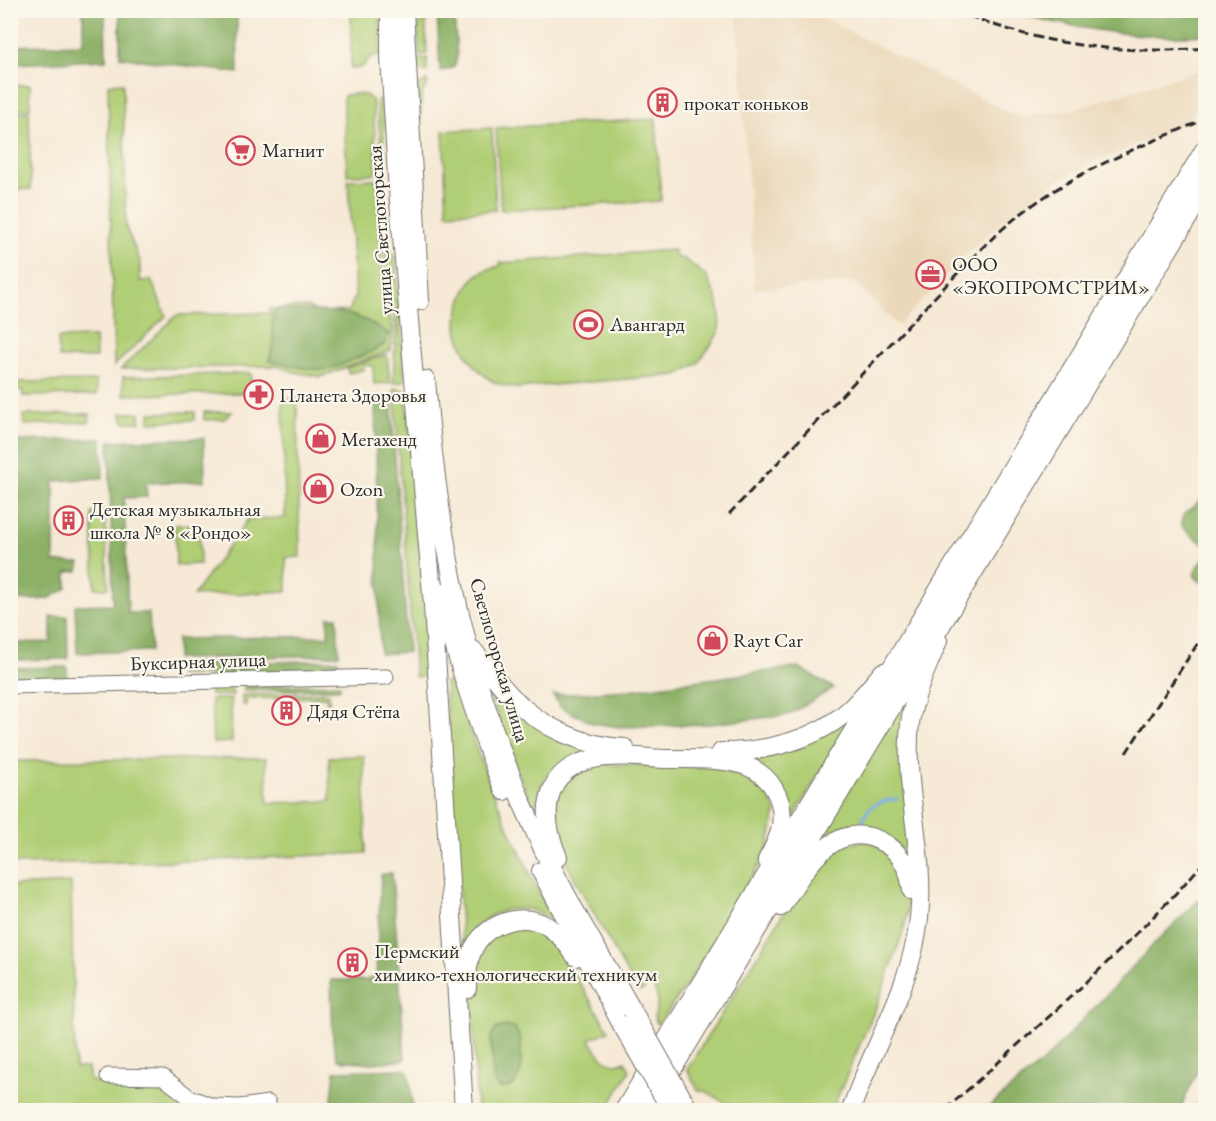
<svg xmlns="http://www.w3.org/2000/svg" width="1216" height="1121" font-family="'EB Garamond',serif">
<style>
.built{fill:#ebd8ba}
.green{fill:#b0ce75;stroke:#6e7c50;stroke-width:1.5}
.forest{fill:#8cb166;stroke:#5c6e48;stroke-width:1.5}
.lines{fill:none;stroke-linecap:round;stroke-linejoin:round}
.stream{stroke:#7fafea;stroke-width:3}
.minor-casing{stroke:#726e66;stroke-width:17}
.major-casing{stroke:#726e66;stroke-width:20}
.highway-casing{stroke:#726e66;stroke-width:23}
.minor{stroke:#fff;stroke-width:15}
.major{stroke:#fff;stroke-width:18}
.highway{stroke:#fff;stroke-width:21}
.rail{stroke:#2b2b2b;stroke-width:3;stroke-dasharray:9 4.5;stroke-linecap:butt}
.major-bridge-casing{stroke:#726e66;stroke-width:20;stroke-linecap:butt}
.major-bridge{stroke:#fff;stroke-width:18}
.labels{text-anchor:middle;stroke-width:4.5;stroke-linejoin:round;paint-order:stroke}
.poi-label{font-size:20px;fill:#2b2b2b;stroke:#fbf7ec;text-anchor:start}
.street-label{font-size:20px;fill:#2b2b2b;stroke:#fbf7ec}
</style>
<rect width="100%" height="100%" fill="#fbf7ec"/>
<filter id="ink" filterUnits="userSpaceOnUse"><feTurbulence type="fractalNoise" baseFrequency=".0167" numOctaves="2"/><feDisplacementMap in="SourceGraphic" scale="12" xChannelSelector="R" yChannelSelector="G"/><feConvolveMatrix kernelMatrix="1 2 1 2 8 2 1 2 1" color-interpolation-filters="sRGB"/></filter>
<filter id="wash" filterUnits="userSpaceOnUse"><feTurbulence type="fractalNoise" baseFrequency=".008" numOctaves="4" result="noise"/><feDisplacementMap in="SourceGraphic" scale="24" xChannelSelector="R" yChannelSelector="G"/><feGaussianBlur stdDeviation="1.35" result="paint"/><feColorMatrix in="noise" values="0 0 0 0 0 0 0 0 0 0 0 0 0 0 0 0 0 1.4 0 .05"/><feComposite in="paint" operator="in"/></filter>
<g filter="url(#wash)">
<rect width="100%" height="100%" fill="#f6e9d5"/>
<path class="built" d="M737 11H809L1017 117 1075 109 1205 68V95L1187 122 1085 167 1060 179 1007 217 985 236 898 326 855 282 755 289Z"/>
<path class="green" d="M351 11H380L381 54C378 55 374 56 371 57 361 65 368 68 351 69Z
M420 11H425L427 54 419 55 418 33Z
M427 58V72L420 71 417 69 416 59Z
M427 81 428 84C419 94 421 107 421 120H419L417 89C419 84 422 83 427 81Z
M123 83 126 228 140 261V281L151 280 166 316 114 366 108 84Z
M11 85H30V109H11Z
M354 94C363 94 368 94 373 102L377 167V171L374 174 348 175 347 172 343 99 345 95Z
M378 99H380C387 118 384 138 382 158L377 102Z
M11 112H29L31 189 11 190Z
M656 119 661 201 501 210 496 128Z
M492 128 496 210 447 213 443 131Z
M375 179 378 184 383 291 393 328 391 350 321 377 294 372 276 366 121 369 177 315 269 313 270 309 307 307 318 312 349 311 355 296 348 180Z
M387 244 395 258 405 380 403 382 393 383 396 326 388 286 384 245Z
M674 250 675 257 684 259 706 276 717 298 720 314 719 332 709 348 697 364 677 375 516 388C509 386 500 386 494 382 477 372 463 354 458 334 454 318 463 289 475 277 480 272 493 267 500 266V263Z
M95 337 96 358H59L58 338Z
M387 354 390 383 374 384 373 366 363 365V370L348 373 347 368Z
M251 373 252 393 124 395 123 377Z
M96 381 97 395 23 396V390H11V382Z
M394 389H400L406 391 430 676 415 677Z
M297 398 300 557 286 558 287 591 193 596 248 519 285 518 283 399Z
M195 412V420L150 422V413Z
M204 412H232L224 419 204 420Z
M121 413H140V422H124Z
M90 414 89 422 24 425 23 415Z
M105 512 108 588H95L92 513Z
M199 524 200 564 176 565 175 525Z
M488 678 587 750C568 758 548 768 540 789 537 796 537 805 535 813H534L485 682Z
M450 681C460 691 466 719 471 733 492 796 521 856 551 916V918H549C526 903 497 907 477 926 472 930 469 937 466 942H462L445 682Z
M210 687 231 688 233 695H210Z
M329 693V704H327L326 697 246 699V705H242V695Z
M211 699H231L232 742 213 743Z
M901 699 907 702 912 858C894 843 876 826 850 826 841 826 832 831 823 834Z
M851 718 792 820 751 760 750 756Z
M364 756 366 853 192 861 11 864V761L266 758 268 803 330 801 329 757Z
M591 764 736 767 760 779 776 811 768 849 758 867 688 983 658 1025 654 1017C659 1004 659 995 651 983L640 992 628 975 556 845V789Z
M870 841 898 860 907 894V916L902 935 879 1000 832 1110H733C723 1102 711 1091 698 1090L687 1069 759 954 809 870 836 845Z
M71 883 75 1068H88L90 1081 152 1086 166 1090 183 1104 211 1110H226H11L10 886Z
M509 923 542 930 558 949 573 972 609 1031 590 1039C597 1053 609 1071 625 1061L630 1070 607 1110H477L471 979 483 938Z"/>
<path class="forest" d="M83 11H105L106 60 11 64V46L83 44Z
M120 11H237L238 73 120 57Z
M437 11H454L457 57 455 66 450 69 440 71Z
M1007 11H1202L1205 17V35C1139 40 1071 28 1007 11Z
M276 310C299 311 338 310 358 317 369 321 378 328 389 333L385 344C374 351 332 371 320 370 303 369 285 364 269 361L273 344 272 316Z
M391 397 408 652 380 654 375 399Z
M204 438 205 481 146 483 147 497 124 498 128 613H149L151 651 77 653 75 605 113 604 109 441Z
M102 439 103 478 54 481V562L80 563 78 571 67 572V588L48 599 11 601V441Z
M1205 497V545C1195 537 1188 536 1181 524L1184 514Z
M1205 557 1206 584H1205C1186 575 1197 569 1205 557Z
M67 616 68 659 11 660V643L51 642V617Z
M328 617H337L339 655 177 659V639L328 636Z
M338 660V673L236 675V663Z
M232 662V675H179L177 664Z
M67 667V676L65 678 11 682 10 668Z
M798 667 834 688 788 715 711 724 654 726 619 727 592 723 560 707 553 695 628 690Z
M340 684V689L244 691V686Z
M392 873 405 1060 373 1063 338 1060 333 1042 331 980H367L376 975 381 875Z
M1205 894V1053L1180 1110H985L1046 1059 1157 941Z
M506 1026 515 1028 521 1040V1071L515 1084 507 1088H499L493 1081 491 1036 497 1028Z
M404 1069 409 1073 413 1110H333L332 1098 335 1071Z"/>
<g class="lines">
<path class="stream" d="M862 824C866 805 879 801 897 799"/>
</g>
</g>
<g filter="url(#ink)">
<g class="lines">
<defs>
<path id="minor" d="M10 686 386 677
M108 1076 163 1077 189 1097 212 1106 240 1107 268 1103"/>
<path id="major" d="M390 10V58L397 177 433 606 464 1110
M404 10 420 301
M426 380C432 457 442 534 459 610 477 687 503 762 536 834 563 894 599 952 632 1010
M441 592C456 661 478 726 504 791
M473 650C486 666 498 683 512 697 541 728 583 746 625 748
M721 752C766 752 818 740 852 707 863 696 873 684 883 672
M558 857C540 816 542 769 594 759 618 754 644 758 668 759 691 759 717 758 740 764 771 772 787 801 780 831 777 842 772 851 767 860
M541 871 622 1025
M781 907C803 872 835 813 886 844 903 855 910 872 912 891
M467 989C467 977 467 963 472 952 483 924 521 910 547 926 559 933 569 946 576 957
M851 1110C872 1047 912 987 919 918 926 853 903 789 910 723 914 694 927 668 938 641"/>
<path id="highway" d="M626 1110 1206 150
M646 1110 1206 185"/>
</defs>
<use href="#minor" class="minor-casing"/>
<use href="#major" class="major-casing"/>
<use href="#highway" class="highway-casing"/>
<use href="#minor" class="minor"/>
<use href="#major" class="major"/>
<use href="#highway" class="highway"/>
<path class="rail" d="M956 10C1035 45 1120 55 1206 48
M729 514 972 258C989 241 1007 224 1026 210 1080 169 1144 145 1206 119
M1126 753 1206 631
M945 1110C1034 1030 1126 951 1206 860
M1194 1110 1206 1089"/>
<defs>
<path id="major-bridge" d="M632 1010 689 1110
M622 1025 671 1110"/>
</defs>
<use href="#major-bridge" class="major-bridge-casing"/>
<use href="#major-bridge" class="major-bridge"/>
</g>
</g>
<defs>
<symbol id="building-ring" viewBox="-11 -11 22 22"><circle r="9.5" fill="#fbf7ec" stroke="#d1495b" stroke-width="1.5"/><path d="M-4-6H4V6H1V3H-1V6H-4ZM-2.5-4.3h1.7v1.8h-1.7ZM.8-4.3h1.7v1.8H.8ZM-2.5-1h1.7V.8h-1.7ZM.8-1h1.7V.8H.8Z" fill="#d1495b"/></symbol>
<symbol id="supermarket-ring" viewBox="-11 -11 22 22"><circle r="9.5" fill="#fbf7ec" stroke="#d1495b" stroke-width="1.5"/><path d="M-6-5.5h2.5l.6 2H6L4.5 2H-2.5L-4.4-4H-6ZM-1.5 3.2a1.3 1.3 0 1 0 .1 0ZM3 3.2a1.3 1.3 0 1 0 .1 0Z" fill="#d1495b"/></symbol>
<symbol id="office-ring" viewBox="-11 -11 22 22"><circle r="9.5" fill="#fbf7ec" stroke="#d1495b" stroke-width="1.5"/><path d="M-6-3h4V-5.5h4V-3h4V5H-6ZM-1-4.5V-3h2v-1.5ZM-6 0V1H6V0Z" fill="#d1495b"/></symbol>
<symbol id="stadium-ring" viewBox="-11 -11 22 22"><circle r="9.5" fill="#fbf7ec" stroke="#d1495b" stroke-width="1.5"/><path d="M0-5a6.5 5 0 1 0 0 10a6.5 5 0 1 0 0-10ZM-3.5-1.8h7v3.6h-7Z" fill="#d1495b"/></symbol>
<symbol id="pharmacy-ring" viewBox="-11 -11 22 22"><circle r="9.5" fill="#fbf7ec" stroke="#d1495b" stroke-width="1.5"/><path d="M-2-6h4v4h4v4h-4v4h-4v-4h-4v-4h4Z" fill="#d1495b"/></symbol>
<symbol id="shop-ring" viewBox="-11 -11 22 22"><circle r="9.5" fill="#fbf7ec" stroke="#d1495b" stroke-width="1.5"/><path d="M-5-2.5h2.3a2.7 3.5 0 0 1 5.4 0H5L5.5 6h-11ZM-1.5-2.5h3a1.5 2.3 0 0 0-3 0Z" fill="#d1495b"/></symbol>
</defs>
<g fill-rule="evenodd">
<use href="#building-ring" x="646" y="86" width="33" height="33"/>
<use href="#supermarket-ring" x="224" y="134" width="33" height="33"/>
<use href="#office-ring" x="914" y="258" width="33" height="33"/>
<use href="#stadium-ring" x="572" y="308" width="33" height="33"/>
<use href="#pharmacy-ring" x="242" y="378" width="33" height="33"/>
<use href="#shop-ring" x="304" y="422" width="33" height="33"/>
<use href="#shop-ring" x="302" y="472" width="33" height="33"/>
<use href="#building-ring" x="52" y="504" width="33" height="33"/>
<use href="#shop-ring" x="696" y="624" width="33" height="33"/>
<use href="#building-ring" x="270" y="694" width="33" height="33"/>
<use href="#building-ring" x="336" y="946" width="33" height="33"/>
</g>
<g class="labels">
<g class="poi-label">
<text x="684" y="110">прокат коньков</text>
<text x="262" y="157">Магнит</text>
<text x="952" y="271">ООО<tspan x="952" dy="23">«ЭКОПРОМСТРИМ»</tspan></text>
<text x="610" y="331">Авангард</text>
<text x="279" y="402">Планета Здоровья</text>
<text x="341" y="446">Мегахенд</text>
<text x="340" y="496">Ozon</text>
<text x="90" y="516">Детская музыкальная<tspan x="90" dy="23">школа № 8 «Рондо»</tspan></text>
<text x="733" y="647">Rayt Car</text>
<text x="307" y="718">Дядя Стёпа</text>
<text x="374" y="958">Пермский<tspan x="374" dy="23">химико-технологический техникум</tspan></text>
</g>
<g class="street-label">
<text transform="translate(380 230) rotate(-94)" y="7">улица Светлогорская</text>
<text transform="translate(500 660) rotate(74)" y="7">Светлогорская улица</text>
<text transform="translate(198 661) rotate(-2)" y="7">Буксирная улица</text>
</g>
</g>
<rect width="1216" height="1121" fill="none" stroke="#fbf7ec" stroke-width="36"/>
</svg>
